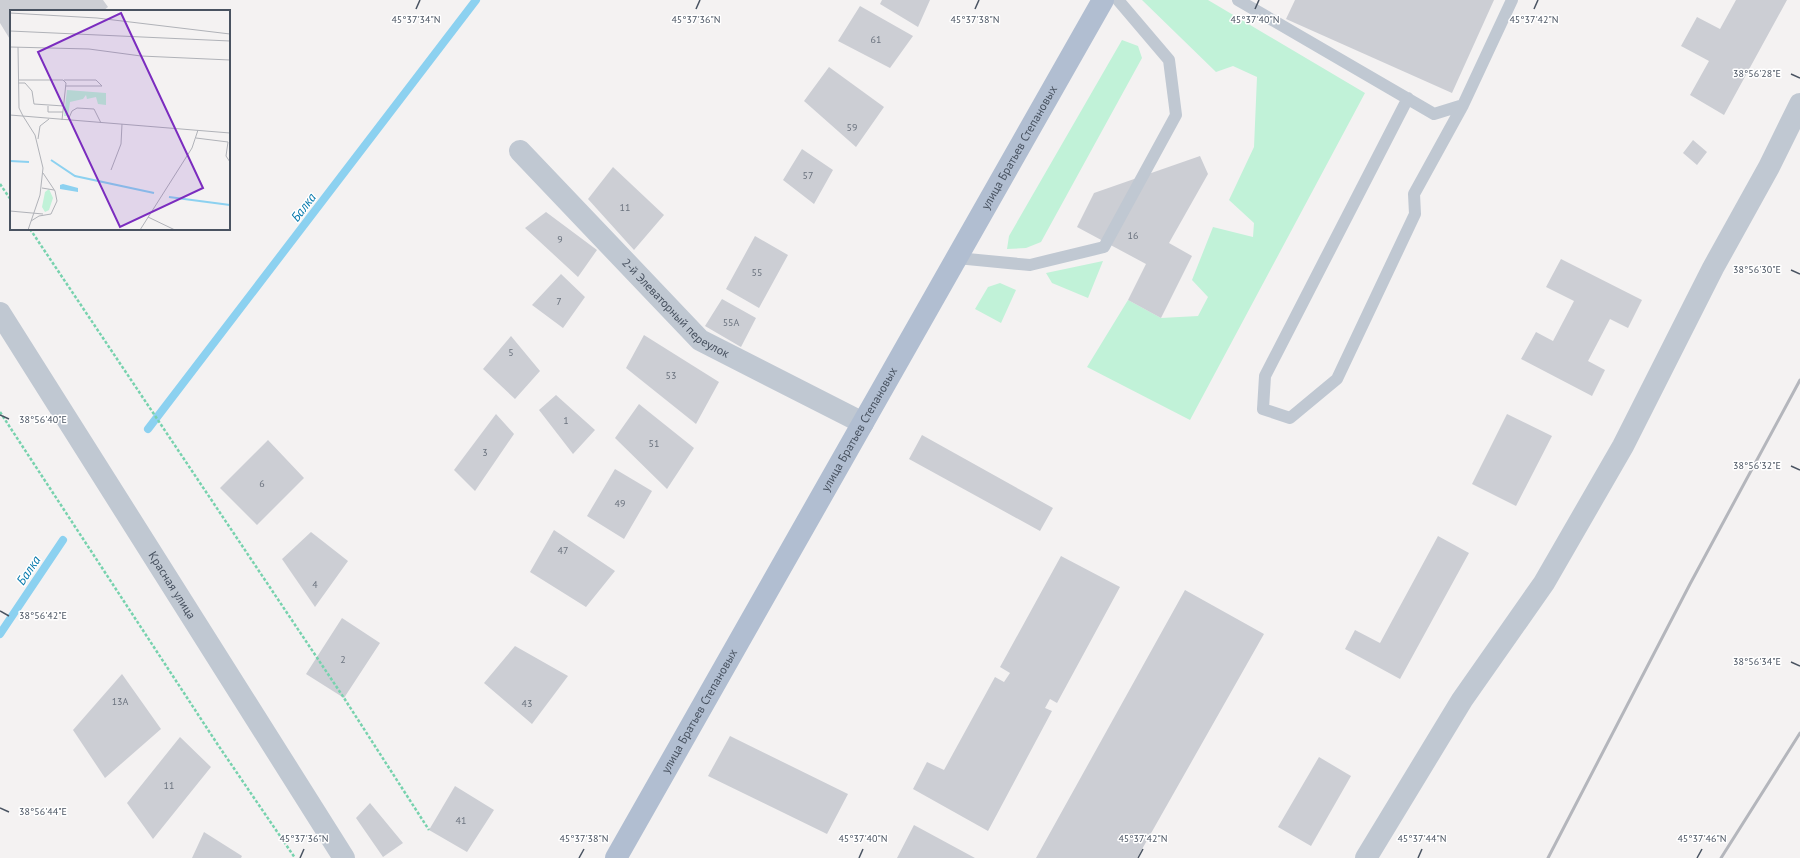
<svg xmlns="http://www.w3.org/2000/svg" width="1800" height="858" font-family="'PT Sans',sans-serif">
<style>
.green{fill:#c1f2d8}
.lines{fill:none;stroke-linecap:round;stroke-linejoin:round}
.stream{stroke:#8cd1f0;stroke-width:8}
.building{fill:#ccced4}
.path{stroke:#77d2ae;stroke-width:2.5;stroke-dasharray:3 2;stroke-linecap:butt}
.service{stroke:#c0c8d2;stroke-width:12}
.minor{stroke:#c0c8d2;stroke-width:22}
.primary{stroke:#b1bed1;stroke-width:22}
.rail{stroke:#b4b6bc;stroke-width:3}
.ticks{fill:none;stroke:#495361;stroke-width:1.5}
.labels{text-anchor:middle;stroke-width:3;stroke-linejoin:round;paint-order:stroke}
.number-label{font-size:10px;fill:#6a727e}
.street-label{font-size:12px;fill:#495361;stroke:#fff}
.water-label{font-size:13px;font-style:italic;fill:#087aad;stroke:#fff}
.inset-river{fill:none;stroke:#8cd1f0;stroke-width:2}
.inset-road{fill:none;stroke:#b0b2b8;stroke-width:1}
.view{fill:#7b2cbf;fill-opacity:0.15;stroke:#7b2cbf;stroke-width:2}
.inset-edge{fill:none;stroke:#495361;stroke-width:2}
.ticks-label{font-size:10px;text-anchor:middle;fill:#495361;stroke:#fff;stroke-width:3;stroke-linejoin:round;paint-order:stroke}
</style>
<rect width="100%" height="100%" fill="#f4f2f2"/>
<path class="green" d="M1142 0H1208L1365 93 1190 420 1087 367 1128 300 1161 318 1198 316 1208 297 1192 280 1213 227 1253 237 1254 223 1229 200 1254 147 1257 77 1233 66 1216 72Z
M1122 40 1138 46 1142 58 1041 242 1026 248 1007 249 1009 236Z
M1103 261 1088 298 1052 283 1046 273Z
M1000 283 1016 290 1001 323 975 309 988 287Z"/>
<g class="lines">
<path class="stream" d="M148 429 476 0
M0 634 63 540"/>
</g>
<path class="building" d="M0 0H103L108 7 103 11H11V41L0 23Z
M882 0H930L918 27 880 4Z
M1295 0H1494L1452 93 1286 19Z
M1736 0H1787L1724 115 1690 95 1709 61 1681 46 1697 17 1720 29Z
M860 6 913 36 890 68 838 41Z
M829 67 884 107 856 147 804 101Z
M1693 140 1707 152 1697 165 1683 153Z
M802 149 833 170 814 204 783 180Z
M1200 156 1208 174 1169 243 1192 256 1161 318 1128 300 1146 264 1077 227 1094 193Z
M613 167 664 215 634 250 588 199Z
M546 212 597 250 578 277 525 228Z
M755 236 788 255 759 308 726 289Z
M1561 259 1642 300 1628 328 1610 319 1588 361 1605 370 1592 396 1521 359 1536 332 1553 341 1574 301 1546 287Z
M561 274 585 297 563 328 532 305Z
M722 299 756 318 741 347 705 326Z
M644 335 719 382 696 424 626 368Z
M511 336 540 371 515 399 483 369Z
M556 395 595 430 573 454 539 410Z
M639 404 694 448 667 489 615 438Z
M496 414 514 434 475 491 454 470Z
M1507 414 1552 436 1516 506 1472 484Z
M922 435 1053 508 1040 531 909 459Z
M268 440 304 478 257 525 220 488Z
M615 469 652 491 624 539 587 516Z
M554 530 615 571 586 607 530 572Z
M311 532 348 561 315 607 282 559Z
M1438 536 1469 553 1400 679 1345 649 1355 630 1380 643Z
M1061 556 1120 587 1057 703 1050 699 1045 708 1052 711 988 831 913 789 927 762 944 770 995 677 1004 682 1010 673 1000 667Z
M1185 590 1264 634 1137 858H1036Z
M342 618 380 643 344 698 306 674Z
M515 646 568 676 532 724 484 683Z
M122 674 161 729 105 778 73 730Z
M730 736 848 794 827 834 708 776Z
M180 737 211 767 153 839 127 803Z
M1319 757 1351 776 1311 846 1278 827Z
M455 786 494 810 467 852 429 830Z
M370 803 403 843 383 857 356 818Z
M914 825 975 858H897Z
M204 832 242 856 241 858H192Z"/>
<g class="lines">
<path class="path" d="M0 184 11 200
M30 229 344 698 429 830
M0 412 218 745 295 858"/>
<path class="service" d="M1238 0 1434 114 1463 105 1512 0
M1408 98 1265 376 1263 409 1290 418 1337 379 1415 214 1414 194 1463 105
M957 258 1030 265 1104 247 1176 115 1169 60 1118 0"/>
<g class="minor">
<path id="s1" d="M520 151 700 340 863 423"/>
<path id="s2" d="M0 313 344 858"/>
<path d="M1366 858 1462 700 1544 583 1623 446 1713 268 1769 167 1800 104"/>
</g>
<path class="primary" id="s3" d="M616 858 1103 0"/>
<path class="rail" d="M1548 858 1690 584 1800 380
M1721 858 1800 733"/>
</g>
<path class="ticks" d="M416 9 420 0M696 9 700 0M975 9 979 0M1255 9 1259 0M1534 9 1538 0M1791 74 1800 78M1791 270 1800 274M0 415 9 419M1791 466 1800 470M0 611 9 616M1791 662 1800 666M0 808 9 812M300 858 304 849M579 858 584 849M859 858 863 849M1138 858 1143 849M1418 858 1422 849M1697 858 1702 849"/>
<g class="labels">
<g class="number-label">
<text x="876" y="43">61</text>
<text x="852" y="131">59</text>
<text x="808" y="179">57</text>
<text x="625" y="211">11</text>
<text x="1133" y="239">16</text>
<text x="560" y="243">9</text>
<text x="757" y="276">55</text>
<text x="559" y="305">7</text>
<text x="731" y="326">55А</text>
<text x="511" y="356">5</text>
<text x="671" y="379">53</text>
<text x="566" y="424">1</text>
<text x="654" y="447">51</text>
<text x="485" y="456">3</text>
<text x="262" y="487">6</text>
<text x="620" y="507">49</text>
<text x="563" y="554">47</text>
<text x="315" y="588">4</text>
<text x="343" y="663">2</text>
<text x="120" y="705">13А</text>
<text x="527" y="707">43</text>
<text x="169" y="789">11</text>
<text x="461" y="824">41</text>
</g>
<g class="street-label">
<text dy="4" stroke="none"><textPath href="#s3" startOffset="817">улица Братьев Степановых</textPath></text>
<text dy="4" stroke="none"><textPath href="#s1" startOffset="222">2-й Элеваторный переулок</textPath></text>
<text dy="4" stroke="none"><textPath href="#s3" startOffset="493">улица Братьев Степановых</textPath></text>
<text dy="4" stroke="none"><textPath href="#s2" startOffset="322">Красная улица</textPath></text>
<text dy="4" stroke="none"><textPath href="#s3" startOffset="169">улица Братьев Степановых</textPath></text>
</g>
<g class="water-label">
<text transform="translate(303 207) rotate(-53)" y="5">Балка</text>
<text transform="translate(28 570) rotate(-56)" y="5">Балка</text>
</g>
</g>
<g transform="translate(10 10)">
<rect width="220" height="220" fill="#f4f2f2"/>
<path d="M57 80 96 83V95L88 94 86 87 77 89 76 85 73 89 60 92 58 106H54ZM39 179 43 188 39 200 35 202 32 197 35 182Z" fill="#c1f2d8"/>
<path d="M53 174 68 178V182L50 179V175Z" fill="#8cd1f0"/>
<path class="inset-river" d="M41 150 65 166 144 183M0 151 19 152M159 187 220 195"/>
<path class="inset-road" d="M0 3 87 8 220 24M0 21 220 31M0 37 79 39 131 46 220 50M8 37 9 98 13 106M8 70H53L56 73 52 110M54 70H86L92 76H55M8 73H15L22 81 24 94 54 96M38 96V102H53M0 105 220 123M13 106 25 125 33 158 30 185 18 220M58 110 62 101 67 98 84 99 91 113M186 128 218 132 216 146 220 152M28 129 30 116 39 109M101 160 111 134 112 114M32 178 44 180M0 201 33 204M138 207 165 220M21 211 29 206 41 204 47 191 45 181 33 163M130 220 182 138 188 120"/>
<path class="view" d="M111 3 193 178 110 217 28 42Z"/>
<rect width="220" height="220" class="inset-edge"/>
</g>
<g class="ticks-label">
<text x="416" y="23">45°37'34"N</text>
<text x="696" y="23">45°37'36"N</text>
<text x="975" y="23">45°37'38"N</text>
<text x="1255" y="23">45°37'40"N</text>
<text x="1534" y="23">45°37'42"N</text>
<text x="1757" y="77">38°56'28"E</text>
<text x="1757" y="273">38°56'30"E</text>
<text x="43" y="423">38°56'40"E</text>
<text x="1757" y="469">38°56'32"E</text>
<text x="43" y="619">38°56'42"E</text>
<text x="1757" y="665">38°56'34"E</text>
<text x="43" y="815">38°56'44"E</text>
<text x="304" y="842">45°37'36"N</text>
<text x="1422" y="842">45°37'44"N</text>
<text x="1702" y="842">45°37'46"N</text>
<text x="584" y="842">45°37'38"N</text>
<text x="863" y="842">45°37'40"N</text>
<text x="1143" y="842">45°37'42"N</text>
</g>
</svg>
